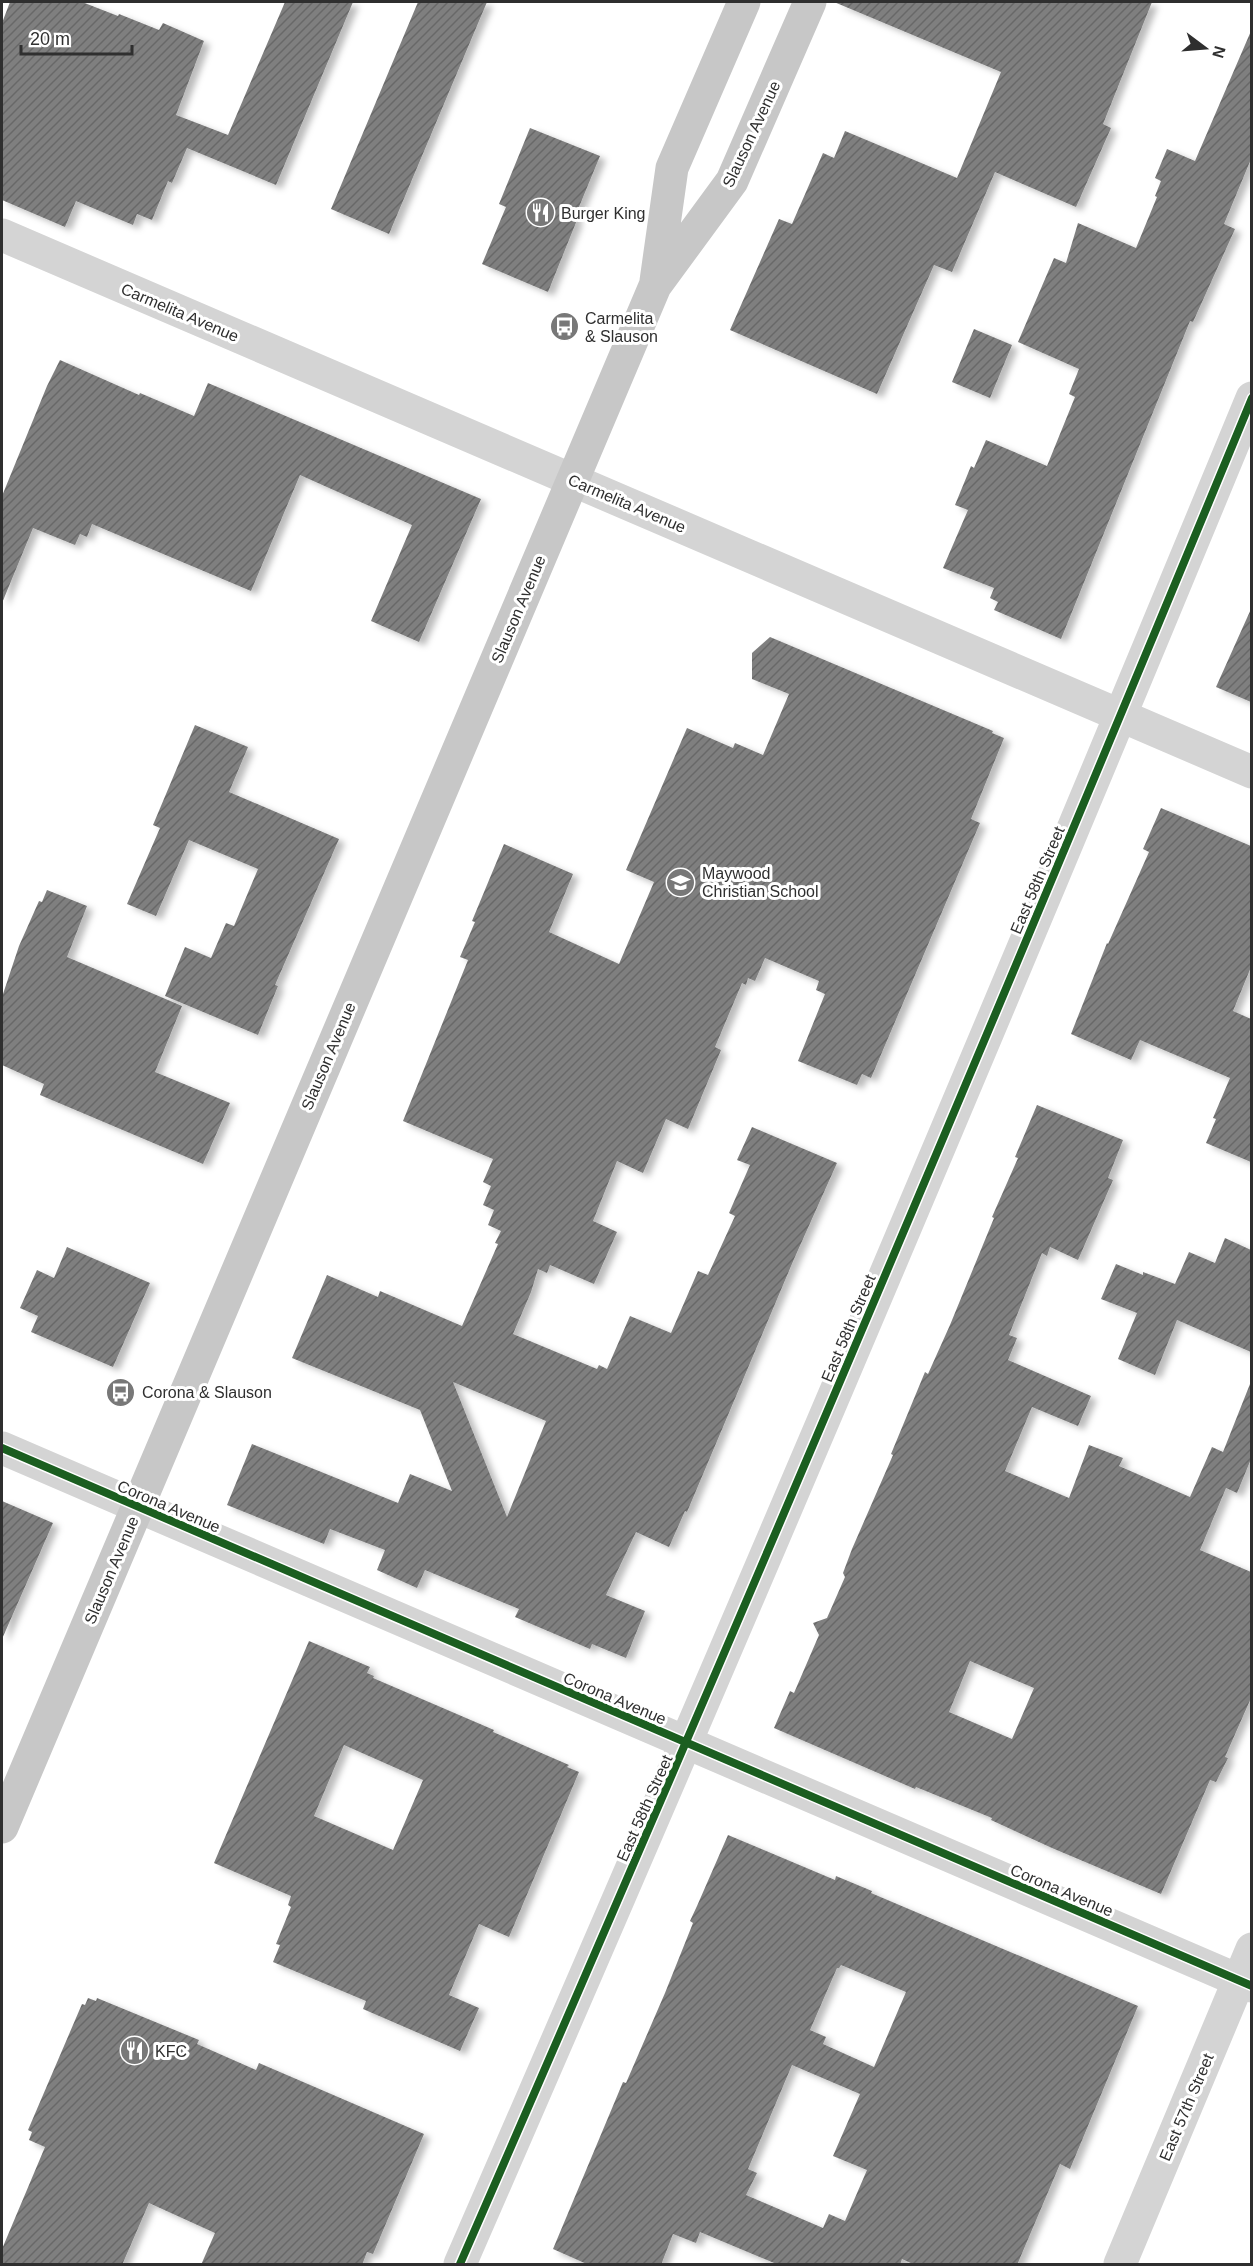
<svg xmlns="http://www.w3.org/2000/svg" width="1253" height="2266" font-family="Arial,sans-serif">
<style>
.building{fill:url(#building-hatch);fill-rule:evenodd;filter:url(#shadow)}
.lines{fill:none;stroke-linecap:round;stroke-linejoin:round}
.minor{stroke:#d4d4d4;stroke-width:33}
.primary{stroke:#c7c7c7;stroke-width:33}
.cycleway-casing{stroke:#fff;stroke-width:11}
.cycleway{stroke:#1b5e20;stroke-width:8}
.labels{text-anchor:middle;stroke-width:6;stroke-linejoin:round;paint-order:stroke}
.street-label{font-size:16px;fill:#2f2f2f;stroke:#fff}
.poi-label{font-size:16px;fill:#2f2f2f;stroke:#fff;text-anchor:start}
</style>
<defs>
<pattern id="building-hatch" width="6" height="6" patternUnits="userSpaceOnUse" patternTransform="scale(1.5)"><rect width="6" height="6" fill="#7f7f7f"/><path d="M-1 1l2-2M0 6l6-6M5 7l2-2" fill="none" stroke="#686868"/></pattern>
<filter id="shadow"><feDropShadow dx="6" dy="4" stdDeviation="3" flood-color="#0004"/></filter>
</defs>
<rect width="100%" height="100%" fill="#fff"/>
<path class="building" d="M10 2H82L118 16 119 14 159 30 163 23 204 41 176 115 228 135 285 2H353L276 185 187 148 172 183 168 181 152 220 137 214 133 225 76 201 65 227 2 200V23Z
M418 2H487L389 234 331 209Z
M834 2H1152L1103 124 1111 128 1076 207 995 172 952 272 934 265 877 394 730 330 779 219 792 224 823 153 834 158 845 131 957 178 1001 72Z
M1251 31V159L1224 224 1235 229 1193 322 1190 321 1061 639 994 610 998 602 990 598 994 588 943 568 968 510 955 505 971 466 974 468 986 440 1047 466 1075 397 1069 394 1079 369 1018 342 1054 258 1066 263 1078 223 1136 248 1157 197 1155 196 1161 181 1155 178 1167 149 1195 161Z
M530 128 600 156 574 219 577 220 548 292 482 264 506 207 499 204Z
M974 329 1012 345 990 398 952 382Z
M60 360 139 395 140 393 194 416 208 383 481 499 419 642 371 621 412 525 300 475 251 591 92 524 87 537 80 534 75 545 33 528 2 603V496L47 386Z
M1251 609V702L1216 687Z
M770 637 993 731 992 733 1004 738 971 819 980 823 871 1078 862 1074 857 1085 798 1061 825 994 816 990 819 981 765 958 755 981 748 978 746 985 742 983 715 1047 721 1050 688 1129 666 1119 643 1173 617 1161 593 1221 617 1232 594 1284 550 1265 547 1273 538 1269 531 1292 513 1334 597 1369 599 1365 607 1369 630 1316 671 1333 698 1271 708 1275 735 1216 729 1213 750 1165 737 1160 752 1127 837 1163 794 1259 687 1512 685 1511 669 1547 636 1532 606 1595 645 1611 626 1658 592 1644 590 1649 515 1617 519 1609 425 1570 417 1588 377 1570 385 1550 330 1529 324 1544 227 1505 252 1444 398 1503 410 1474 452 1491 420 1410 292 1358 327 1275 378 1297 380 1291 462 1326 498 1244 495 1243 501 1231 488 1225 494 1210 483 1205 491 1186 483 1182 493 1159 403 1121 468 960 460 957 475 922 472 921 504 844 573 874 549 932 619 964 654 882 626 870 687 728 733 748 735 743 763 755 789 694 752 679V653ZM453 1382 546 1421 507 1517Z
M195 725 248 747 229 792 339 839 275 985 278 986 258 1035 165 996 185 947 211 958 226 923 234 926 258 869 189 840 156 916 127 904 160 828 153 825Z
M1161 808 1251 846V967L1233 1011 1251 1019V1162L1206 1143 1216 1119 1213 1118 1230 1078 1140 1040 1131 1060 1071 1034 1107 943 1108 944 1149 852 1143 849Z
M47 890 87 906 67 957 182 1006 155 1072 230 1103 203 1164 40 1095 44 1084 2 1065V997L19 946 39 901 42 902Z
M1037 1105 1123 1140 1108 1178 1113 1180 1078 1260 1050 1247 1047 1256 1042 1253 1009 1335 1017 1338 1008 1360 1091 1396 1078 1426 1032 1407 1005 1471 1069 1498 1089 1445 1123 1458 1119 1466 1190 1497 1212 1447 1223 1452 1250 1384H1251V1459L1237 1493 1226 1488 1200 1550 1251 1572V1698L1225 1757 1228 1758 1216 1782 1210 1780 1161 1894 1052 1848 991 1820 992 1818 916 1787 915 1789 774 1728 790 1691 794 1693 819 1635 813 1623 827 1618 845 1577 843 1573 852 1549 893 1455 891 1454 925 1372 928 1374 950 1325 994 1218 992 1217 1018 1158 1015 1157ZM970 1661 1034 1688 1012 1739 949 1712Z
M1225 1238 1251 1250V1352L1177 1320 1155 1375 1118 1359 1137 1313 1101 1299 1116 1264 1143 1275V1272L1175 1284 1189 1252 1215 1263Z
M67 1247 150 1283 113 1367 31 1332 38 1316 20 1308 37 1270 54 1278Z
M2 1501 53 1523 2 1639Z
M309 1641 370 1667 367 1673 374 1676 373 1678 494 1730 493 1732 569 1765 567 1767 579 1772 509 1937 479 1924 449 1995 479 2008 460 2051 363 2009 366 2001 273 1962 280 1945 276 1944 291 1907 288 1905 291 1896 214 1863ZM344 1745 423 1780 393 1850 314 1816Z
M728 1835 835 1880 836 1876 872 1891 871 1893 1138 2006 1070 2169 1060 2164 1017 2265H915L902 2259 900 2265H779L700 2232 696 2243 673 2234 661 2265H589L553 2249 623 2082 626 2083 665 1993 693 1923 690 1921 697 1906ZM841 1965 906 1992 874 2067 823 2044 826 2037 810 2030 837 1968H839ZM792 2065 860 2094 833 2156 867 2170 845 2221 829 2214 823 2228 746 2195 757 2173 748 2169Z
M88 1998 96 2001 97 1998 199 2040 197 2044 256 2070 259 2063 424 2134 373 2254 367 2252 362 2265H201L215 2233 149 2203 122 2265H2V2249L45 2147 29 2140 32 2132 28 2130 82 2004 85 2005Z"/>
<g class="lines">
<path class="minor" d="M2 235 1252 772
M2 1448 1252 1986
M460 2264C730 1645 994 1023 1252 398
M1120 2264 1252 1949"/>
<path class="primary" d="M656 281 672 168 744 2
M2 1827 655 286 732 181 810 2"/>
<defs>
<path id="cycleway" d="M2 1448 1252 1986
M460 2264C730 1645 994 1023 1252 398"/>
</defs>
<use href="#cycleway" class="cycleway-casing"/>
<use href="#cycleway" class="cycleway"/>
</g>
<defs>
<symbol id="restaurant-disc" viewBox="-11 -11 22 22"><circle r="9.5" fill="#787878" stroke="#fff"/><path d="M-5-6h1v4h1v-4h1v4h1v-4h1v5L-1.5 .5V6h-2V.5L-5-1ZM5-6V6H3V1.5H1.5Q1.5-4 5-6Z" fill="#fff"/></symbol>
<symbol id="bus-disc" viewBox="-11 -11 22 22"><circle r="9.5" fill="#787878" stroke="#fff"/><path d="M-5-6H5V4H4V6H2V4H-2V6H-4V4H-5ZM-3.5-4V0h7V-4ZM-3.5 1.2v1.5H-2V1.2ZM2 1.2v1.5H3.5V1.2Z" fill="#fff"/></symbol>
<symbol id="school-disc" viewBox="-11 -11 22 22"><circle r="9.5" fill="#787878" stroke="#fff"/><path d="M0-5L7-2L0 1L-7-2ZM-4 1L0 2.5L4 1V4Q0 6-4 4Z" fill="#fff"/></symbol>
</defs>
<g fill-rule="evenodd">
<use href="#restaurant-disc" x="524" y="196" width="33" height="33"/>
<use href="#bus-disc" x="548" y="310" width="33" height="33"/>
<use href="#school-disc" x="664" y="866" width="33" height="33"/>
<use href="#bus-disc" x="104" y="1376" width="33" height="33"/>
<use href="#restaurant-disc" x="118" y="2034" width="33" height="33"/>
</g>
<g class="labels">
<g class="street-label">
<text transform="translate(751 134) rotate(-65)" y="6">Slauson Avenue</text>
<text transform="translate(180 312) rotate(23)" y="6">Carmelita Avenue</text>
<text transform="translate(627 503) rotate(23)" y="6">Carmelita Avenue</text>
<text transform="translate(518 609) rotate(-67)" y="6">Slauson Avenue</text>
<text transform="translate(1037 880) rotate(-67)" y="6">East 58th Street</text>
<text transform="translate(328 1056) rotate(-67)" y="6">Slauson Avenue</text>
<text transform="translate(848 1328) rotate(-67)" y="6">East 58th Street</text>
<text transform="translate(169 1506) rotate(23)" y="6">Corona Avenue</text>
<text transform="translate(111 1570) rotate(-67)" y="6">Slauson Avenue</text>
<text transform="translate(615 1698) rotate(23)" y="6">Corona Avenue</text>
<text transform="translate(644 1808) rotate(-66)" y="6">East 58th Street</text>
<text transform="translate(1062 1890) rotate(23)" y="6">Corona Avenue</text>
<text transform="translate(1186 2107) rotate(-67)" y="6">East 57th Street</text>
</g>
<g class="poi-label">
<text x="561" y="219">Burger King</text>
<text x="585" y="324">Carmelita<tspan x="585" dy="18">&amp; Slauson</tspan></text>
<text x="702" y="879">Maywood<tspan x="702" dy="18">Christian School</tspan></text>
<text x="142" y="1398">Corona &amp; Slauson</text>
<text x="155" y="2057">KFC</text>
</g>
</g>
<rect width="1253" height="2266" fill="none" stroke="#2f2f2f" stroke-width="6"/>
<g transform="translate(1205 48) rotate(106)" stroke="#ffffff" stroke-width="4.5" paint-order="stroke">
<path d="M0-4.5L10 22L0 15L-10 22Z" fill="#2f2f2f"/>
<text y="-9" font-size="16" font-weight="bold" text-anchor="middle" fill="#2f2f2f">N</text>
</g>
<path d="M21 45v9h111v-9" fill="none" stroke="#2f2f2f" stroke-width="3"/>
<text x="30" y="45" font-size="18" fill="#2f2f2f" stroke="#ffffff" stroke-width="4.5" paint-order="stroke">20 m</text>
</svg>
